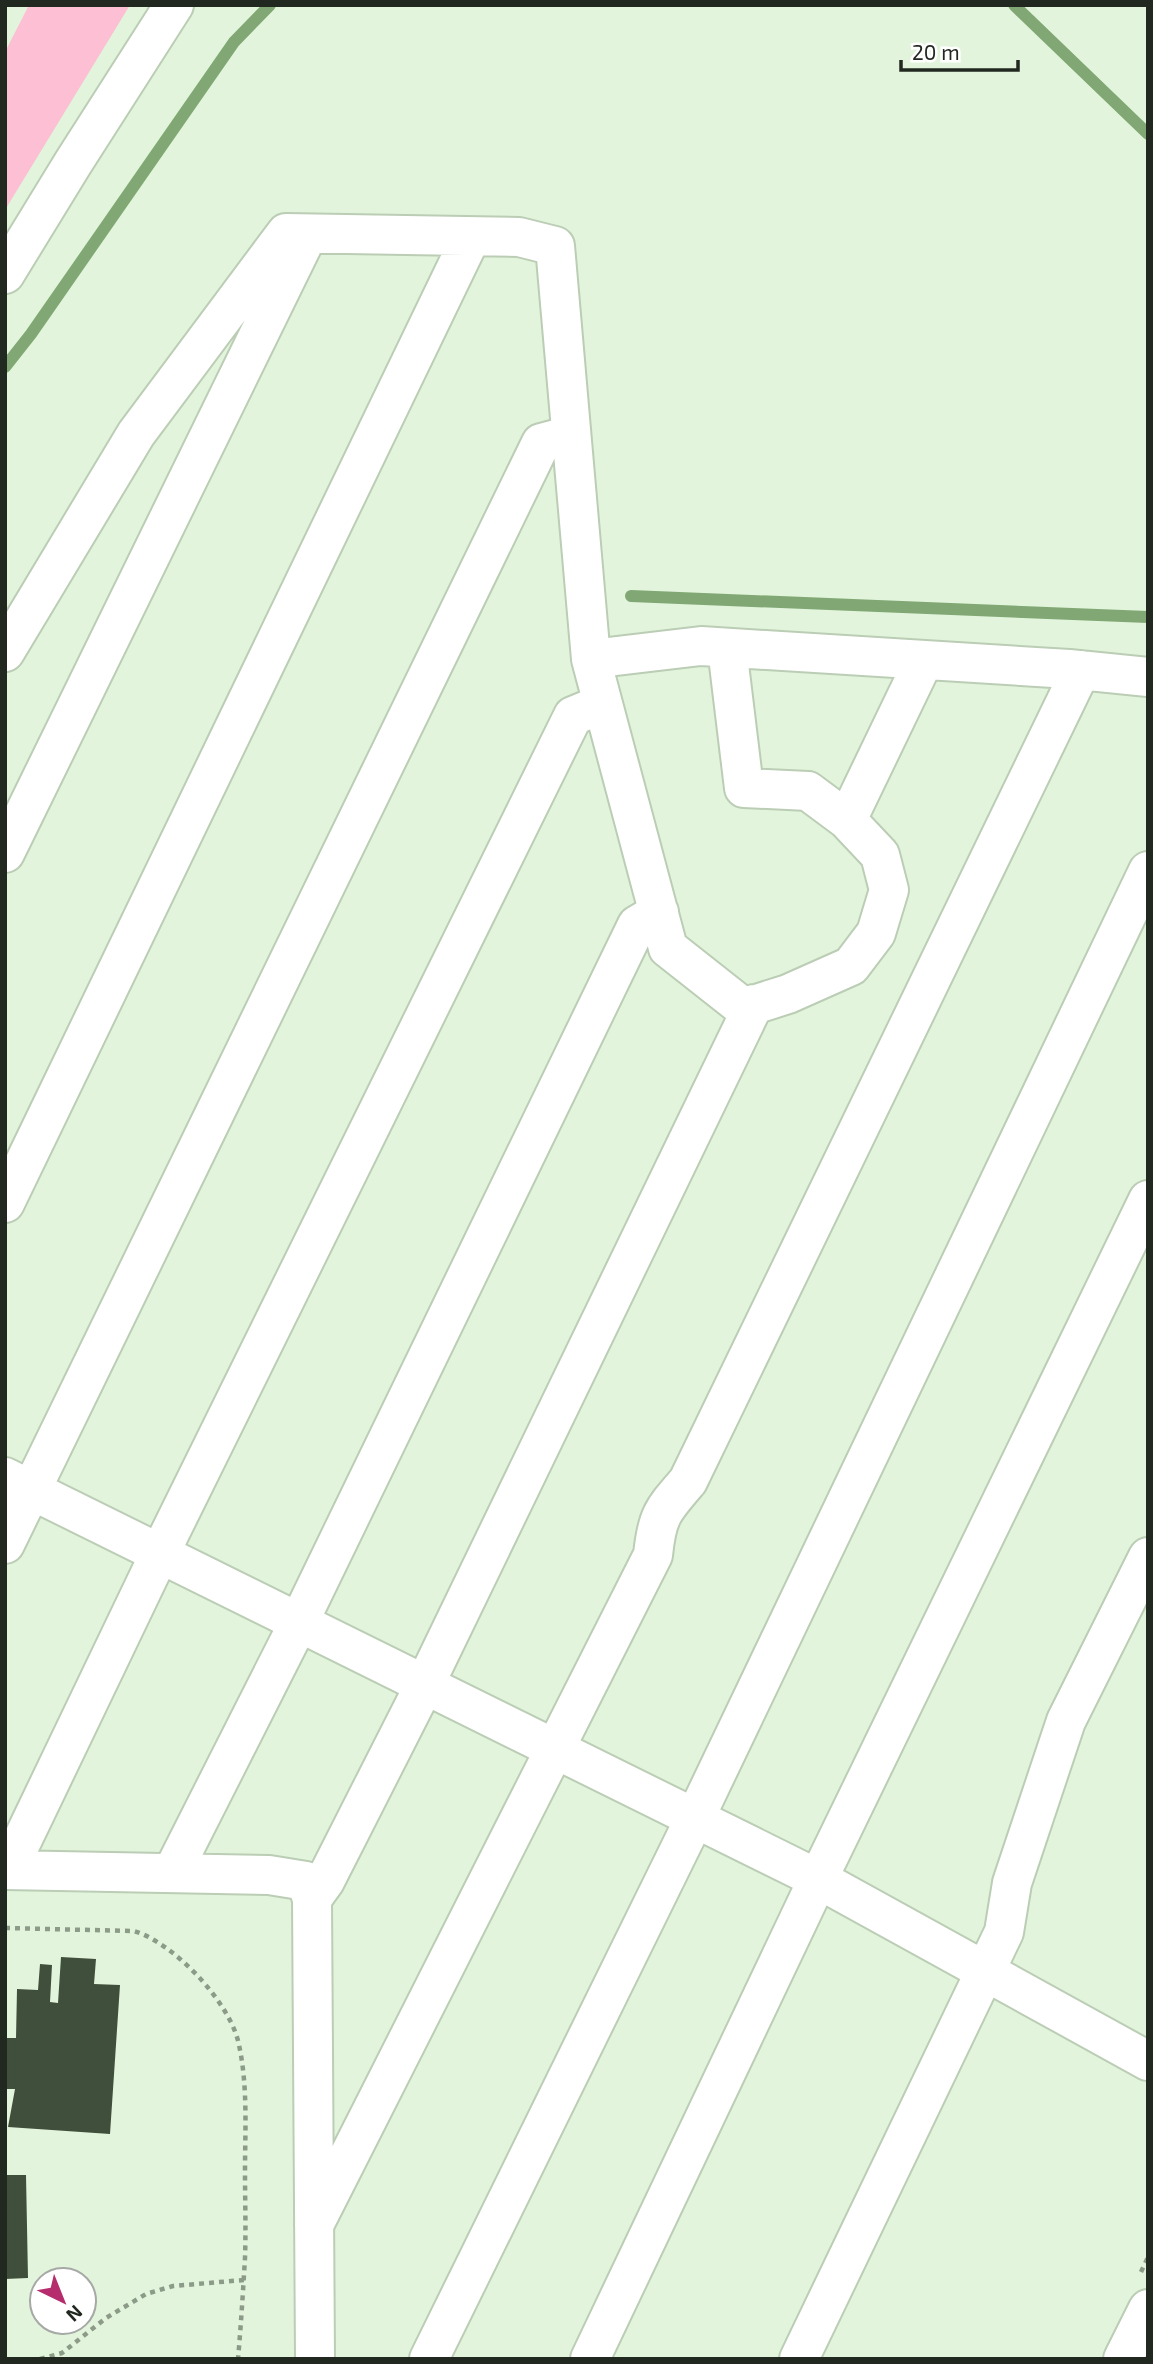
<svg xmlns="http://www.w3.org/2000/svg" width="1153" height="2364" font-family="'Exo 2',sans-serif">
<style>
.green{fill:#fcbfd3}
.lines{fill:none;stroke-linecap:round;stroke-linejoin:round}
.stream{stroke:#81a874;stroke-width:12}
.building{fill:#404f3b}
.minor-casing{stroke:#bbcdb5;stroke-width:42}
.highway-casing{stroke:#bbcdb5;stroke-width:42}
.path{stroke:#8c9a88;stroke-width:4.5;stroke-dasharray:5 5;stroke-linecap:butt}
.minor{stroke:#fff;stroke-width:38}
.highway{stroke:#fff;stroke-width:38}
</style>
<rect width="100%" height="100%" fill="#e2f5dc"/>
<path class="green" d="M29 5H130L5 210V52Z"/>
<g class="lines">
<path class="stream" d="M1014 5 1148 134
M5 367 31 334 234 42 270 5
M631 596 1148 617"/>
</g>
<path class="building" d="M61 1957 96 1959 94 1984 120 1985 110 2134 8 2127 15 2089H5V2038H16L17 1989 38 1990 40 1964 52 1965 50 2002 58 2003Z
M5 2175H26L28 2278 5 2279Z"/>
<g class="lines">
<defs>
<path id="minor" d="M5 652 136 434 286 233 519 237 555 246 591 659 668 948 744 1008 788 994 851 966 876 933 889 890 880 855 847 820 808 791 744 788 727 648
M591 659 701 646 1069 669 1148 677
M847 820 924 660
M5 853 308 234
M5 1203 471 237
M5 1477 818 1879 1148 2061
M5 1544 541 443 571 435
M5 1870 269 1875 306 1881 312 1899 315 2359
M8 1870 160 1553 573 716 602 704
M172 1873 299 1622 637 925 659 912
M312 1899 325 1881 425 1684 754 1004
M314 2225 653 1555C657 1516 662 1511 688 1481L1081 670
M429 2359 695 1818 1148 871
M590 2359 818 1879 1148 1200
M799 2359 1004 1932 1012 1883 1066 1721 1148 1557
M1123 2359 1148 2309"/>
<path id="highway" d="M5 274 73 163 174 5"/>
</defs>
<use href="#minor" class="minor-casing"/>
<use href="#highway" class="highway-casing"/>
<path class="path" d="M5 1928 134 1931C174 1943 231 2003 239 2045 248 2087 245 2130 245 2172 245 2201 246 2229 245 2258 243 2291 241 2325 238 2359
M1141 2272 1148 2257
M40 2359 62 2353 106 2318 146 2294 173 2286 244 2280"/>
<use href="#minor" class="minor"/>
<use href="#highway" class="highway"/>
</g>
<rect width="1153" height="2364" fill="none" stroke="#21281f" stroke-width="14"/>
<g transform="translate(63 2301) rotate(137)"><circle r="33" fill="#ffffff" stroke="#a6a9a5" stroke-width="2"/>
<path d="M0-5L12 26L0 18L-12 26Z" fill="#b52d6d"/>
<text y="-10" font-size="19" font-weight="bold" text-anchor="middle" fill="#21281f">N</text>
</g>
<path d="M901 60v10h117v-10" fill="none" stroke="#21281f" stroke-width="3.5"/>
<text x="912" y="60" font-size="21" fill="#21281f" stroke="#ffffff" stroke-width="5" paint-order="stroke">20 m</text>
</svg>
